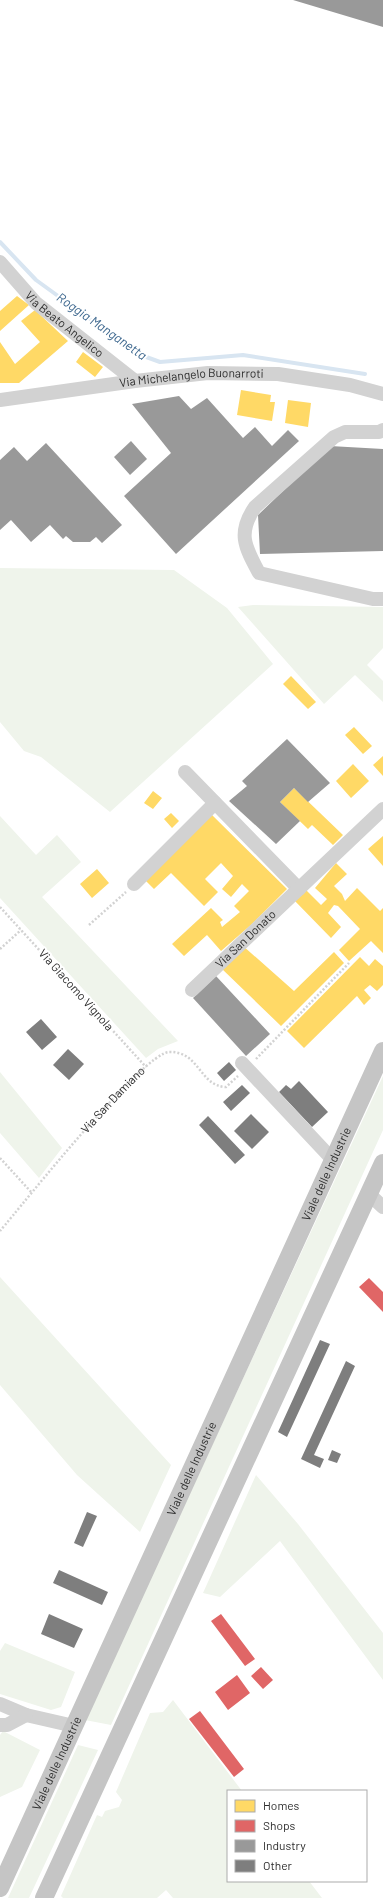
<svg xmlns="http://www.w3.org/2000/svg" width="383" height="1898" font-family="Barlow,sans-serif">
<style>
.green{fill:#eff4eb}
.homes{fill:#ffd966}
.shops{fill:#e06666}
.industry{fill:#999}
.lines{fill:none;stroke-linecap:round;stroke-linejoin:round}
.stream{stroke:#d8e5f1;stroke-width:4}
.building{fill:#7e7e7e}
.path{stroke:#d2d2d2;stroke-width:2.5;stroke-dasharray:2 2;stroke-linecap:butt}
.minor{stroke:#d2d2d2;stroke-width:14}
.major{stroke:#c5c5c5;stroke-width:18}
.labels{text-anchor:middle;stroke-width:4;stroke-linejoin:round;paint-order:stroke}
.street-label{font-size:12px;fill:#2d2d2d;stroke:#fff}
.water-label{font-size:13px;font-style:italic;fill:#3d678e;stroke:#fff}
</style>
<rect width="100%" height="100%" fill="#fff"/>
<path class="green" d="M0 568 174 570 227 608 273 664 110 812 41 757 24 751 0 722Z
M253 605 383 607V648L367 665 383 681V702L355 675 324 704 238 607Z
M0 816 36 855 57 835 81 862 42 897 178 1041 158 1049 146 1058 0 898Z
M0 1072 62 1148 39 1178 0 1133Z
M383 1076V1130L111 1725 85 1720Z
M0 1277 171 1465 140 1532 77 1475 0 1385Z
M256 1475 298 1524 383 1633V1680L280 1541 220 1597 203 1593Z
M5 1643 75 1672 61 1707 51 1710 0 1694V1651Z
M173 1700 242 1791H228V1881H309L322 1898H173L166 1890 157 1898H63L61 1896 97 1815 102 1817 105 1811 119 1807 122 1800 116 1792 150 1713 163 1712Z
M3 1731 40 1750 22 1787 0 1797V1735Z
M78 1745 98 1750 29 1898H8Z"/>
<path class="homes" d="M17 296 29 305 0 331V311Z
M35 310 68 341 19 383H0V342L15 364 40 342 21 321Z
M83 352 103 367 95 377 76 362Z
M241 390 271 395 270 402H275L272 421 237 415Z
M288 400 311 403 308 427 285 423Z
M291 676 316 702 308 709 283 684Z
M354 727 372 746 363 754 345 735Z
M383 756V776L373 765Z
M353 764 369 781 351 798 336 781Z
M294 788 343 835 333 845 312 825 308 829 280 802Z
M153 791 162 798 153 809 144 803Z
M171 813 179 821 172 828 164 819Z
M211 814 287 889 252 924 221 951 207 935 184 956 172 944 211 908 223 920 220 922 222 927 240 912 234 906 249 891 242 884 231 897 222 889 233 876 221 863 205 879 218 892 204 906 171 873 154 889 144 879Z
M383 836V866L368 849Z
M336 863 347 874 334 886 342 894 345 901 357 888 380 911 383 908V953L371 941 349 961 339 950 360 929 338 906 334 905 328 913 341 927 331 938 293 899 305 889 321 905 327 899 315 888Z
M97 869 109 883 92 898 80 884Z
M242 945 294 991 334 952 344 963 281 1026 221 968Z
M360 957 369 966 375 959 383 966V985L377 991 370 985 364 990 371 998 364 1005 357 996 304 1048 287 1031Z"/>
<path class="shops" d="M369 1278 383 1292V1312L359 1287Z
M221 1614 255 1659 245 1666 211 1621Z
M261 1667 273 1680 263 1689 251 1676Z
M237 1675 250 1693 228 1710 215 1692Z
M200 1711 244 1769 234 1777 189 1719Z"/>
<path class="industry" d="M293 0H383V27Z
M179 396 191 409 207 398 243 438 255 427 272 446 288 430 299 441 176 554 124 496 171 453 132 404Z
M131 441 147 459 130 475 114 457Z
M46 443 122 525 102 543 96 537 90 542H73L66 536 63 539 50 525 31 542 11 520 0 530V460L14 447 27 461Z
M330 446 383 449V551L260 554 258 515Z
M287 739 330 783 308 802 294 788 280 802 300 821 276 844 229 801 247 786 242 781Z
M216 976 270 1034 246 1056 193 998Z"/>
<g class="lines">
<path class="stream" d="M0 242 36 280 138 354 160 362 243 355 365 374"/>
</g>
<path class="building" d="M41 1019 57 1037 42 1050 26 1032Z
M68 1049 84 1064 69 1080 53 1065Z
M229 1062 236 1070 224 1081 217 1073Z
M299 1081 328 1112 312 1127 279 1092 286 1085 291 1089Z
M242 1085 250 1093 231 1111 223 1102Z
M251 1114 269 1132 252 1149 234 1131Z
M208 1116 245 1155 235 1164 199 1125Z
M320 1340 330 1344 287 1437 278 1432Z
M346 1361 355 1366 314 1455 324 1459 320 1468 301 1459Z
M332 1450 341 1454 337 1463 328 1460Z
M87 1512 97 1516 83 1547 74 1543Z
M59 1570 108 1592 102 1605 53 1583Z
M49 1614 83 1629 74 1648 41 1634Z"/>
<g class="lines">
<g class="path">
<path d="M0 907 146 1067"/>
<path d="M89 925 126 892"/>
<path d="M0 949 21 930"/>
<path d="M256 1059 349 963"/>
<path d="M0 1158 32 1193"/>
<path id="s1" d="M0 1231C23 1204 143 1053 169 1052 200 1051 199 1086 226 1087L238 1076"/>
</g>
<g class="minor">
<path id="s2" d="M0 262 36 303 135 381"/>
<path id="s3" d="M0 400 135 381 208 373 278 374 350 385 383 394"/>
<path d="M383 430 379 432H345L334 437 255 507C237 533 245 547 259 573L373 599H383"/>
<path d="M185 772 299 889"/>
<path d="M134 884 215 803"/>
<path id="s4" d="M192 990 383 809"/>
<path d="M242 1063 333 1160"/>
<path d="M369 1194 383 1207"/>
<path d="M0 1704 26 1715 74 1726"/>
<path d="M0 1725H7L26 1715"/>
</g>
<g class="major">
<path id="s5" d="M0 1888 383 1051"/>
<path d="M44 1898 383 1163"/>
</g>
</g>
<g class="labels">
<g class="street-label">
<text dy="4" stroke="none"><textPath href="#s2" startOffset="90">Via Beato Angelico</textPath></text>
<text dy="4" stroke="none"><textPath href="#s3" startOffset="193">Via Michelangelo Buonarroti</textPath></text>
<text dy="4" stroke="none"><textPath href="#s4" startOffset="74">Via San Donato</textPath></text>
<text transform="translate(76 990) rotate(48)" y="4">Via Giacomo Vignola</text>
<text dy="4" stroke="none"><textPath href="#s1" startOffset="173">Via San Damiano</textPath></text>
<text dy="4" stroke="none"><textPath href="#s5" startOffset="785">Viale delle Industrie</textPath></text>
<text dy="4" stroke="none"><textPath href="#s5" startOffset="461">Viale delle Industrie</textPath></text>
<text dy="4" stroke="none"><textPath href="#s5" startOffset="137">Viale delle Industrie</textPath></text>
</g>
<g class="water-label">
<text transform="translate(102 326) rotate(35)" y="5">Roggia Manganetta</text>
</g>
</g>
<rect x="227" y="1790" width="140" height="92" fill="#ffffff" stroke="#ababab"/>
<rect x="235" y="1800" width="20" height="12" fill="#ffd966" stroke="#ababab"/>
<text x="263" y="1810" font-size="12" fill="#2d2d2d">Homes</text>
<rect x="235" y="1820" width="20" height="12" fill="#e06666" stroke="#ababab"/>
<text x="263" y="1830" font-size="12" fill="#2d2d2d">Shops</text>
<rect x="235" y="1840" width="20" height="12" fill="#999999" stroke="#ababab"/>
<text x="263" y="1850" font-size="12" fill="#2d2d2d">Industry</text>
<rect x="235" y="1860" width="20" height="12" fill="#7e7e7e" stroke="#ababab"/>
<text x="263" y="1870" font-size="12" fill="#2d2d2d">Other</text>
</svg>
